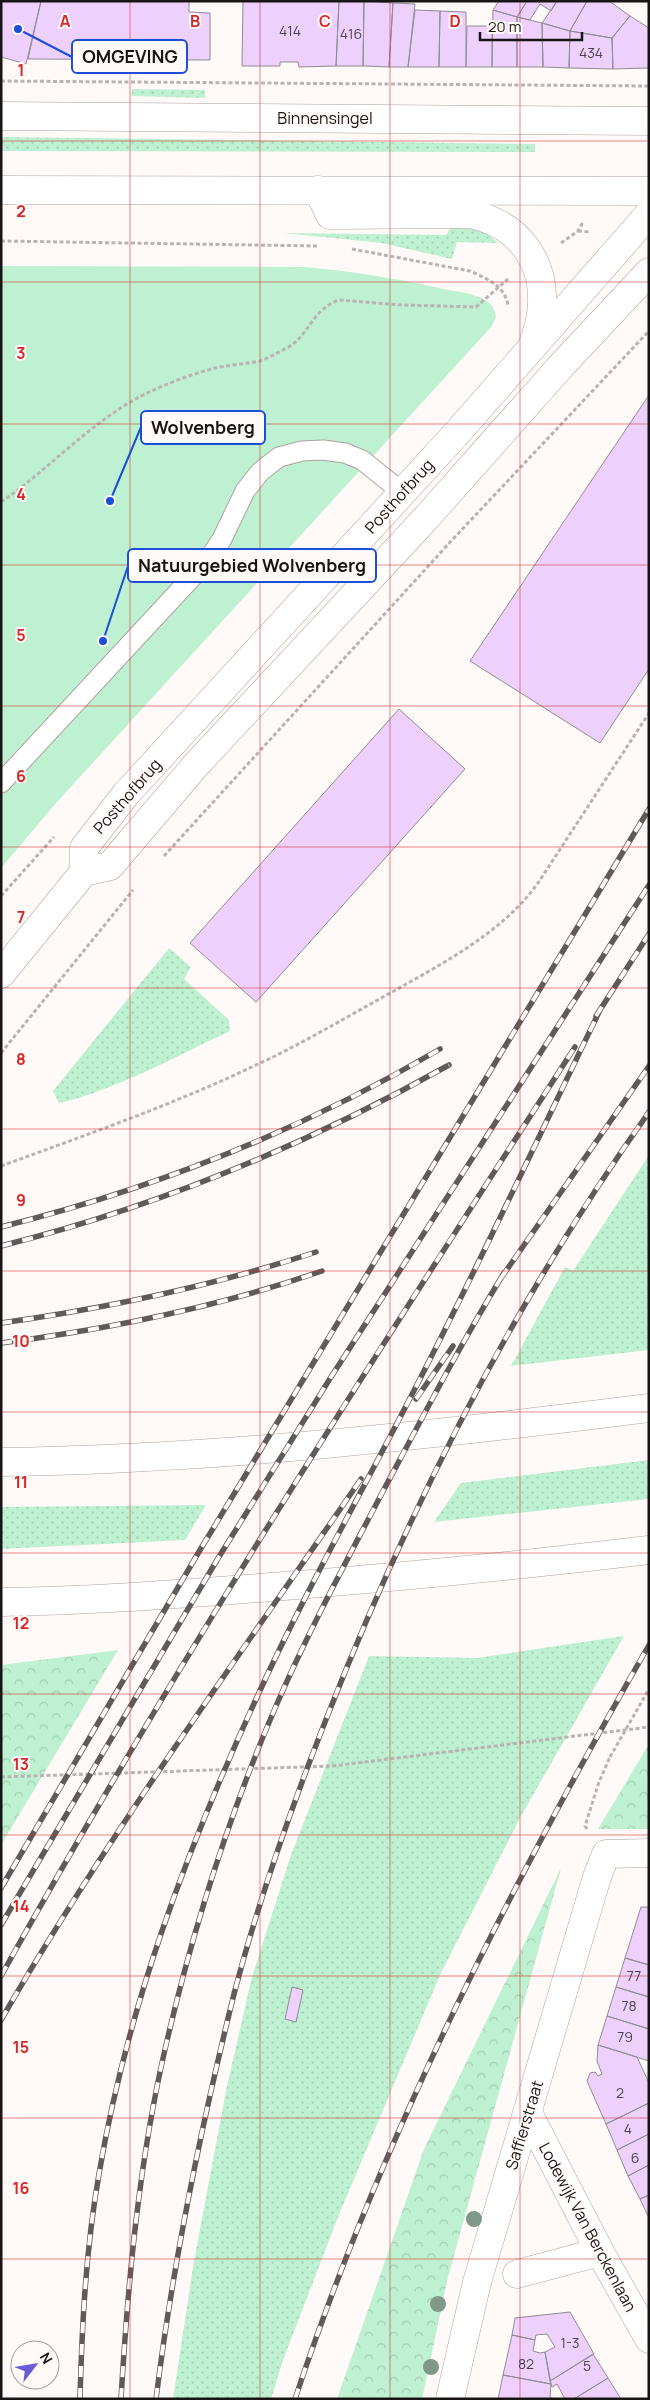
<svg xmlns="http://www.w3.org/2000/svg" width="650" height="2400" font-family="Manrope,sans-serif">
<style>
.grass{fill:url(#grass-dots)}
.forest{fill:url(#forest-crowns)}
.green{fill:#bef1d1}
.building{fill:#edd0fc;stroke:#918c93}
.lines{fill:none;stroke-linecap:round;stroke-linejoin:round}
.lane-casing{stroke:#aba39f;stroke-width:21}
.street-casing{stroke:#aba39f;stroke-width:29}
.secondary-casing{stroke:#aba39f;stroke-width:29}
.primary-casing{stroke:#aba39f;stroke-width:29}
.highway-casing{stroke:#aba39f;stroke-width:29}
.path{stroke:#b9b4b2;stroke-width:3;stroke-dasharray:4 2.5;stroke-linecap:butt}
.lane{stroke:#fff;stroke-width:19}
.street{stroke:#fff;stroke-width:28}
.secondary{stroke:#fff;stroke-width:28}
.primary{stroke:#fff;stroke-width:28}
.highway{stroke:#fff;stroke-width:28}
.rail-casing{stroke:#5f5b5a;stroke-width:5.5}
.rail{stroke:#fff9f7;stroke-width:4;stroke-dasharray:11;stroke-linecap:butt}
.path-bridge{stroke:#b9b4b2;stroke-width:3;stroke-dasharray:4 2.5;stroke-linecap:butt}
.tree{fill:#809888}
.grid{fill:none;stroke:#d62828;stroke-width:1;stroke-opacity:0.55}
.labels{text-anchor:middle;stroke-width:4;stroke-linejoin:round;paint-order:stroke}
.number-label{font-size:14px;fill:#4d444e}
.street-label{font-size:16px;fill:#181514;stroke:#fff9f7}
.grid-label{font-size:16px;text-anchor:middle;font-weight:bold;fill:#d62828;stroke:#fff9f7;stroke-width:4;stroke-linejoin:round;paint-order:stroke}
.leader{fill:none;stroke:#1d4ed8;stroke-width:2}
.callout-dot{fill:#1d4ed8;stroke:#fff9f7;stroke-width:2}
.callout{fill:#fff9f7;stroke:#1d4ed8;stroke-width:2}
.callout-label{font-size:18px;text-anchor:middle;font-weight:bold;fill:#181514}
</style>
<defs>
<pattern id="grass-dots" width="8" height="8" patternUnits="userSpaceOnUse" patternTransform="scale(1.25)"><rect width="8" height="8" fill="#bef1d1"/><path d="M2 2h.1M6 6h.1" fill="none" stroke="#a3ceb3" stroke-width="1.8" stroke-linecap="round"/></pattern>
<pattern id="forest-crowns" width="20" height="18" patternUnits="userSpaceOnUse" patternTransform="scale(1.25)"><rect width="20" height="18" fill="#bef1d1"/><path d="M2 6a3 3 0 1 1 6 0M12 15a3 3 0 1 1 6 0" fill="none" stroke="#a3ceb3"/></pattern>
</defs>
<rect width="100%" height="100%" fill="#fff9f7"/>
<path class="grass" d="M132 89 205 90V98L131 96Z
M1 137 535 144V152L1 151Z
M453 224 483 230 498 243 457 242 452 259 382 243 284 233 446 235Z
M169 948 191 967 184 979 229 1020 230 1031C178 1055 114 1091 59 1103L53 1091Z
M649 1155V1350L511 1366 565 1267 573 1271Z
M649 1460V1499L434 1522 461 1483Z
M206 1505 185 1540 1 1549V1507Z
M624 1636 521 1816 440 1975 338 2217 283 2360 271 2399H173L194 2261 227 2086 252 1977 291 1855 369 1656 477 1658Z"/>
<path class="forest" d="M118 1650 1 1845V1665Z
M649 1744V1829H598Z
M561 1868 448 2277 422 2399H337L424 2149Z"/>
<path class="green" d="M1 266 304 267C353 271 400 279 448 290 460 292 478 294 488 302 494 306 495 312 496 318L491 327 57 802 1 868Z"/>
<path class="building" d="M1 1H41L26 64 1 57Z
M41 1H189V12L210 13V60L28 59Z
M243 1H339L336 66 299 67 298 62H280V66H242Z
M339 1H364L363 66H336Z
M364 1 393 3 389 67 363 66Z
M499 1H527L517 17 493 10Z
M527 1H557L551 11 540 4 530 20 517 17Z
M557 1H587L570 31 542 23Z
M587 1H609L630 16 612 38 570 31Z
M393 3 415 4 408 67H389Z
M415 10 440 11 439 67H408Z
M493 10 517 17V67H492Z
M440 11 466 12V67H439Z
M630 16 649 28V68L613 69 612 38Z
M517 17 542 23 543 67H517Z
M542 23 570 31 569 68 543 67Z
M467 26H492V67H466Z
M570 31 612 38 613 69 569 68Z
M649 395V669L600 743 470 661Z
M399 709 465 769 256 1002 190 943Z
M641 1907H649V1965L625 1958Z
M625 1958 649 1965V1997L616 1987Z
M292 1987 303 1990 296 2022 285 2019Z
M616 1987 649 1997V2029L607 2016Z
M607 2016 649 2029V2061L598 2045Z
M598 2045 637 2057 649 2083V2103L606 2124 587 2081 590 2073 595 2072 598 2076 602 2074 597 2061Z
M649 2103V2134L617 2150 606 2124Z
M649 2134V2165L628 2176 617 2150Z
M649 2165V2195L640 2199 628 2176Z
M649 2195V2218L640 2199Z
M570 2312 594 2354 550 2381 545 2352 555 2347 547 2334 536 2335 535 2340 512 2335 515 2318Z
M512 2335 535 2340 533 2351 540 2353 545 2352 551 2384 503 2375Z
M593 2354 608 2378 574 2399H565L557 2384 552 2387 550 2381Z
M503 2375 551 2384 550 2397 553 2399H498Z
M608 2378 621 2399H574Z"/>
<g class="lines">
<defs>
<path id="lane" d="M1 783 208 560 222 539 245 491 260 472 279 457 302 451 323 450 345 453 362 460 402 492"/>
<path id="street" d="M318 190 330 215 470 214C520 224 548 264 541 314 540 324 536 335 533 344
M528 2113 600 2252 649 2339
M517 2274 600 2252
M450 2399 477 2282 597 1877 606 1854 649 1853"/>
<path id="secondary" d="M84 872V848L126 794 457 433 649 214
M1 974 84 872 110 866 195 766 427 517 561 366 649 272"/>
<path id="primary" d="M1 116 649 121
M1 190 649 191"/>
<path id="highway" d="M1 1462C218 1459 434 1435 649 1408
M1 1602C83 1601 165 1595 246 1589 381 1579 515 1566 649 1550"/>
</defs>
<use href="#lane" class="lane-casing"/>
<use href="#street" class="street-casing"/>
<use href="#secondary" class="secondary-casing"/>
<use href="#primary" class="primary-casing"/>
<use href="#highway" class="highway-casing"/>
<path class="path" d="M1 81 649 86
M578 231 590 232
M1 241 318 246
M561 243 578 231 583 222
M352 249 470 271C486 278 505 286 508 305
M1 502C51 468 92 420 147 393 168 383 192 374 215 368 229 365 245 364 260 361 269 358 278 352 287 348 310 335 311 310 339 300L402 305 476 307 508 279
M164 856 453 539 649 331
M1 896 54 837
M1 1053 133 890
M1 1166C86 1135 172 1105 254 1066 302 1044 348 1016 394 991 445 962 503 932 538 883L649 713
M1 1777 332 1766 649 1727
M587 1829 585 1826 599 1782 610 1757"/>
<use href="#lane" class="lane"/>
<use href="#street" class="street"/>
<use href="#secondary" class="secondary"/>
<use href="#primary" class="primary"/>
<use href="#highway" class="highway"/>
<defs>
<path id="rail" d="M596 1016 649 934
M1 1227C154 1189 304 1129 440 1049
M1 1246C158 1207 308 1144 449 1065
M501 1278 649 1066
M1 1323C108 1308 213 1286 316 1252
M1 1343C110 1329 218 1307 322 1271
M416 1399 453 1346
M1 1888 200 1550 649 809
M1 1925 217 1560 331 1377 649 885
M1 1976C178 1658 377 1353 575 1047
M1 2020C109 1833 238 1658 361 1479
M80 2399C82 2323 86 2248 99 2174 127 2008 187 1849 257 1697 308 1585 370 1478 425 1369 486 1250 542 1130 600 1010
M121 2399C128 2280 139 2161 166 2045 193 1929 229 1815 276 1706 307 1634 345 1564 381 1495 421 1420 460 1345 504 1273
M156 2399C173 2262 201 2127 234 1994 258 1902 290 1811 325 1722 409 1507 515 1300 649 1112
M295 2399C383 2134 510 1887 649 1645"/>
</defs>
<use href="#rail" class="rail-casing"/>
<use href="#rail" class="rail"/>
<path class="path-bridge" d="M610 1757 649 1689"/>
</g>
<g class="tree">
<circle cx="474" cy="2219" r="8"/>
<circle cx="438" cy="2304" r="8"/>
<circle cx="431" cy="2367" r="8"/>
</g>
<path class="grid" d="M130 1V2399M260 1V2399M390 1V2399M520 1V2399M1 141H649M1 282H649M1 424H649M1 565H649M1 706H649M1 847H649M1 988H649M1 1129H649M1 1271H649M1 1412H649M1 1553H649M1 1694H649M1 1835H649M1 1976H649M1 2118H649M1 2259H649"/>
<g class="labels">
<g class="number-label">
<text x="290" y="36">414</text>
<text x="351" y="39">416</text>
<text x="591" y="58">434</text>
<text x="634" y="1981">77</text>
<text x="629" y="2011">78</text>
<text x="625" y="2042">79</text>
<text x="620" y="2098">2</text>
<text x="628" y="2134">4</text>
<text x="635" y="2163">6</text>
<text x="570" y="2348">1-3</text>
<text x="526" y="2369">82</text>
<text x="587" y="2371">5</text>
</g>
<g class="street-label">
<text x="325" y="124">Binnensingel</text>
<text transform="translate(399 496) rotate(-48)" y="6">Posthofbrug</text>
<text transform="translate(127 796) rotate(-49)" y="6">Posthofbrug</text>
<text transform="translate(524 2125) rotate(-73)" y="6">Saffierstraat</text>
<text transform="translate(588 2227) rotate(62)" y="6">Lodewijk Van Berckenlaan</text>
</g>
</g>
<g class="grid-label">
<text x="65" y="27">A</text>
<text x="195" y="27">B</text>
<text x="325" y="27">C</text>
<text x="455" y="27">D</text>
<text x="21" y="76">1</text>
<text x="21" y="217">2</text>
<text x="21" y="359">3</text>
<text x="21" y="500">4</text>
<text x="21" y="641">5</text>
<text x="21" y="782">6</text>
<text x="21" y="923">7</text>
<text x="21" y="1065">8</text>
<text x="21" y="1206">9</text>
<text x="21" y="1347">10</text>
<text x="21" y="1488">11</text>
<text x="21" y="1629">12</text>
<text x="21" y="1770">13</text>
<text x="21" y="1912">14</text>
<text x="21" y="2053">15</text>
<text x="21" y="2194">16</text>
</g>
<path class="leader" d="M18 29L72 57M110 501L141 427M103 641L128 566"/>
<g class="callout-dot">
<circle cx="18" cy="29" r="5"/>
<circle cx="110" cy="501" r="5"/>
<circle cx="103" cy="641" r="5"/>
</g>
<g class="callout">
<rect x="72" y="40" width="115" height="33" rx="5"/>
<rect x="141" y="411" width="124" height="33" rx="5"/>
<rect x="128" y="549" width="248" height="33" rx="5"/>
</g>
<g class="callout-label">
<text x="130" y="63">OMGEVING</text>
<text x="203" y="434">Wolvenberg</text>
<text x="252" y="572">Natuurgebied Wolvenberg</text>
</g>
<rect width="650" height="2400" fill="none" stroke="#181514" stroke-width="5"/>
<g transform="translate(35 2365) rotate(59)"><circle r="24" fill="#fff9f7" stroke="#a39e9c"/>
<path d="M0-4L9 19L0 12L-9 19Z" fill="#6b5dd6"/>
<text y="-8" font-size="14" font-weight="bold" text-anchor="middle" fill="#181514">N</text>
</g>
<path d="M480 32v8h102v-8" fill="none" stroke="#181514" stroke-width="2.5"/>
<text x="488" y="32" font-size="15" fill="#181514" stroke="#fff9f7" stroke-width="4" paint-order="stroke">20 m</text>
</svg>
